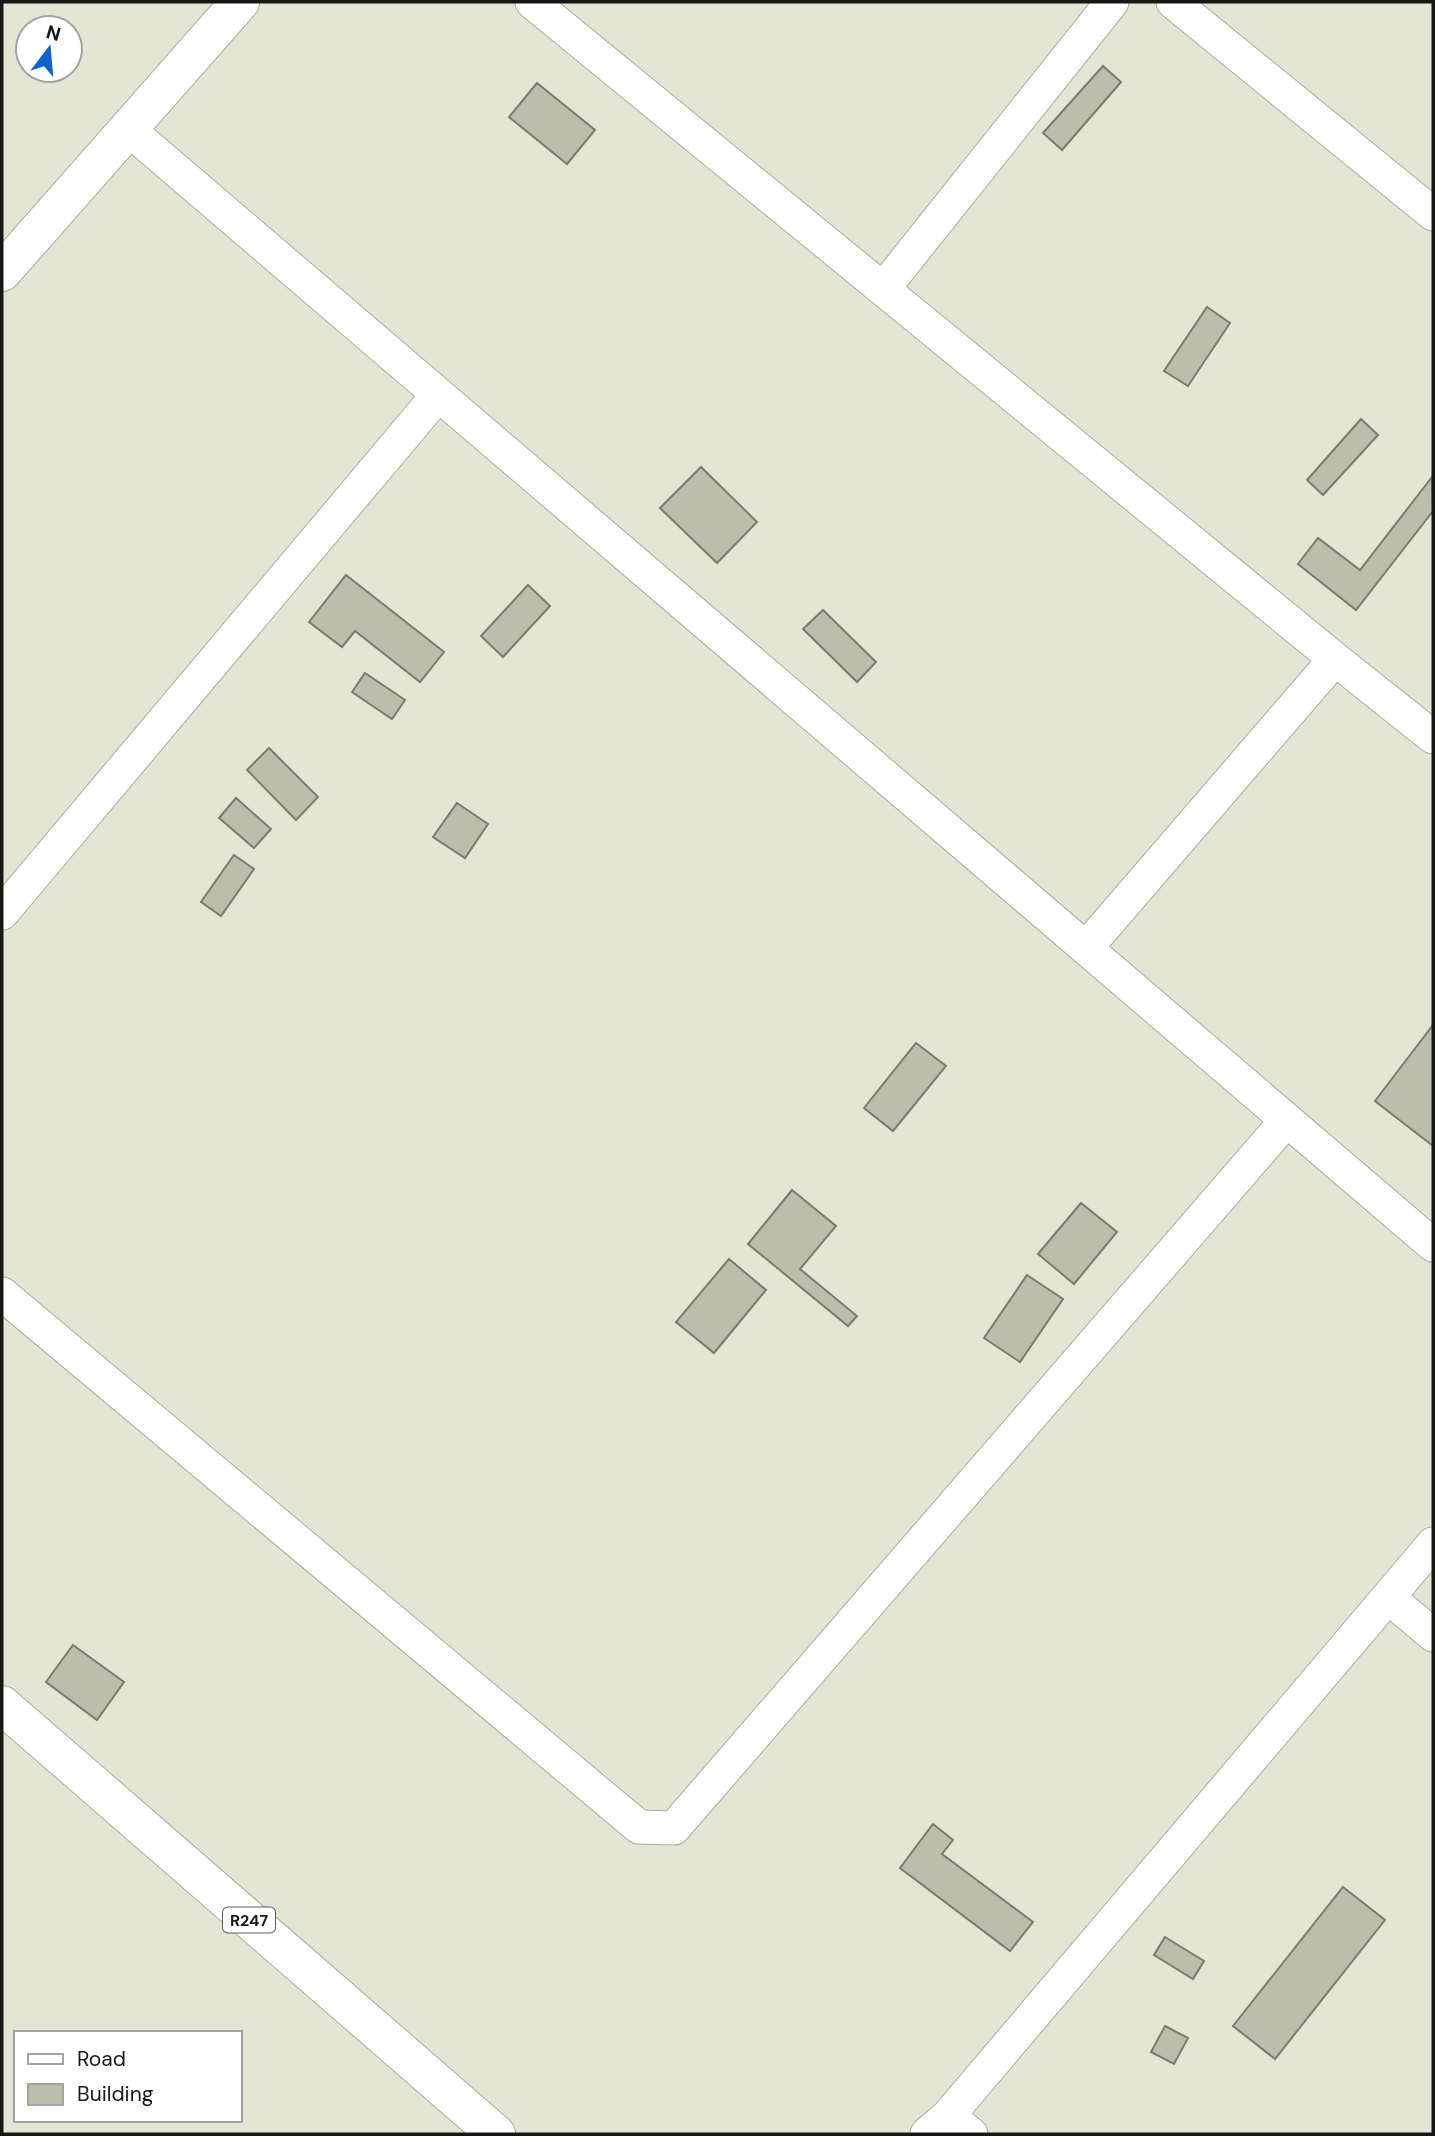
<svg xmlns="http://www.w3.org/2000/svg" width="1435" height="2136" font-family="'DM Sans',sans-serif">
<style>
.building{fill:#bdbdae;stroke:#7b7b6d;stroke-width:2}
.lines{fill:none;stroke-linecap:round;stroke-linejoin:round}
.minor-casing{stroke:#abab9c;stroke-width:35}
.tertiary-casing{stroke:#abab9c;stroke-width:40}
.primary-casing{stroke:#abab9c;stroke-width:40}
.minor{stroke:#fff;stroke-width:33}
.tertiary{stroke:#fff;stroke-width:38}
.primary{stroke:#fff;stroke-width:38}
.labels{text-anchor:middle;stroke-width:6;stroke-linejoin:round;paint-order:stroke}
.shield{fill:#fff;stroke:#5d5d59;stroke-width:2}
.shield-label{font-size:16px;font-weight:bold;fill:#181812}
</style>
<rect width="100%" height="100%" fill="#e5e5d6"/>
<path class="building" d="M1103 66 1121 82 1062 150 1043 133Z
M537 83 595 130 567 164 509 117Z
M1207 307 1230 323 1188 386 1164 371Z
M1361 419 1378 435 1323 495 1307 480Z
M701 467 757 522 717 563 660 508Z
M1432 477 1433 511 1356 610 1298 564 1318 538 1360 570Z
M346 575 444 652 420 682 355 631 342 647 309 622Z
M528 585 550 606 503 657 481 636Z
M823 610 876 662 857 682 803 629Z
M365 673 405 700 392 719 352 692Z
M269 748 318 797 296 820 247 770Z
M236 798 271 829 254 848 219 818Z
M457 803 488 824 465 858 433 837Z
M234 855 254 869 221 916 201 902Z
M1433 1025V1146L1375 1101Z
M916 1043 946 1066 893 1131 864 1108Z
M792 1190 836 1226 800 1269 857 1316 848 1326 748 1244Z
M1081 1203 1117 1232 1074 1284 1038 1254Z
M729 1259 766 1290 714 1353 676 1322Z
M1027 1275 1063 1299 1020 1362 984 1338Z
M73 1645 124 1682 97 1720 46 1682Z
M933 1824 953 1840 942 1854 1033 1922 1010 1951 900 1868Z
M1343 1887 1385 1920 1275 2059 1233 2026Z
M1165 1937 1204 1961 1193 1979 1154 1955Z
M1165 2026 1188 2038 1174 2064 1151 2052Z"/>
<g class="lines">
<defs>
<path id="minor" d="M532 2 1335 659 1433 737
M1173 2 1433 214
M128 129 1433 1245
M883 289 1112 2
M2 913 438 395
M1086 948 1335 659
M2 1294 639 1827 674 1828 1287 1120
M1388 1597 1433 1635
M948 2116 971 2134
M927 2134 948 2116 1433 1544"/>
<path id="tertiary" d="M2 272 240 2"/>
<path id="primary" d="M2 1705 496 2134"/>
</defs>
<use href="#minor" class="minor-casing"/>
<use href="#tertiary" class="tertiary-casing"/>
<use href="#primary" class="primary-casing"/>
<use href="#minor" class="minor"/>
<use href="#tertiary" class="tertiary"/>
<use href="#primary" class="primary"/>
</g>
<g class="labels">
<rect class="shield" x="223" y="1907.5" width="52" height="25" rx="5"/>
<g class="shield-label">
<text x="249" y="1926">R247</text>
</g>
</g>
<rect width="1435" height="2136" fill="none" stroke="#181812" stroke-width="7"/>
<rect x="14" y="2031" width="228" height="91" fill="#ffffff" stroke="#a3a3a0" stroke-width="2"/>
<rect x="28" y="2054" width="35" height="10" fill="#ffffff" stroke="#a3a3a0" stroke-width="2"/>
<text x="77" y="2066" font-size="21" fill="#181812">Road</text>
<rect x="28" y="2084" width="35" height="21" fill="#bdbdae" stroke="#a3a3a0" stroke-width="2"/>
<text x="77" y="2101" font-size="21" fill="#181812">Building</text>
<g transform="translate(49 49) rotate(16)"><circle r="33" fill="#ffffff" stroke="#a3a3a0" stroke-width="2"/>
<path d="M0-5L12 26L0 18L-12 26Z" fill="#1063cc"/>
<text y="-10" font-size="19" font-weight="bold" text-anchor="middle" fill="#181812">N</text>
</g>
</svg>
